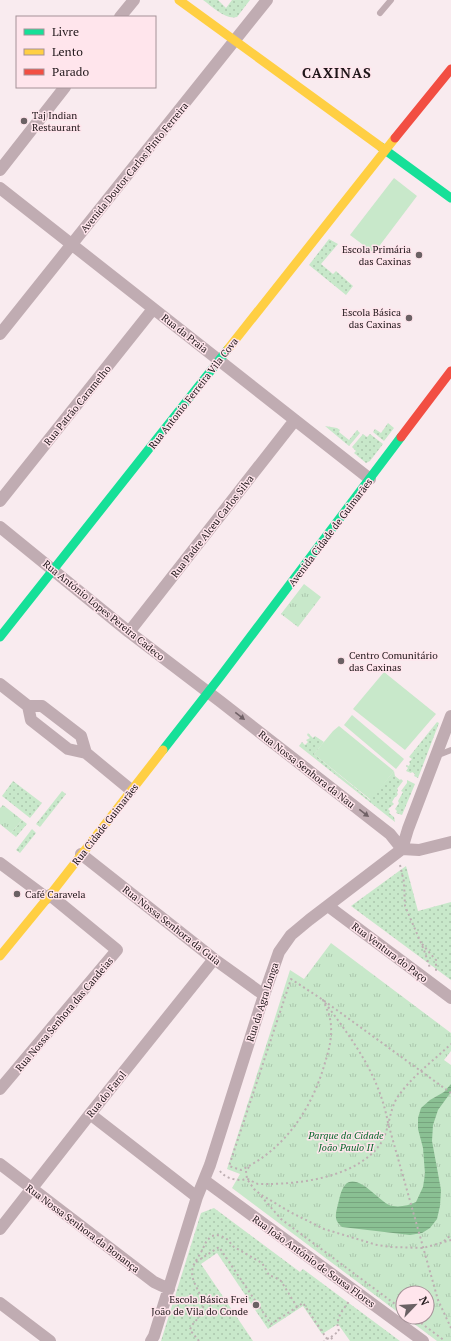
<svg xmlns="http://www.w3.org/2000/svg" width="451" height="1341" font-family="'PT Serif',serif">
<style>
.grass{fill:url(#grass-dots)}
.park{fill:url(#park-tufts)}
.pitch{fill:#c8e8ca}
.water{fill:url(#water-rules)}
.lines{fill:none;stroke-linecap:round;stroke-linejoin:round}
.path{stroke:#beafb3;stroke-width:2;stroke-dasharray:2 3;stroke-linecap:butt}
.lane{stroke:#c0acb2;stroke-width:6}
.street{stroke:#c0acb2;stroke-width:12}
.fast{stroke:#16e098;stroke-width:9}
.slow{stroke:#ffcf43;stroke-width:9}
.jam{stroke:#f24e42;stroke-width:9}
.oneway{fill:#706166}
.poi-dot{fill:#6b6164;stroke:#ffe5ec;stroke-width:1.5}
.labels{text-anchor:middle;stroke-width:3;stroke-linejoin:round;paint-order:stroke}
.poi-label{font-size:10px;fill:#1f1619;stroke:#ffe5ec;text-anchor:start}
.street-label{font-size:10px;fill:#1f1619;stroke:#ffe5ec}
.park-label{font-size:10px;font-style:italic;fill:#08682c;stroke:#ffe5ec}
.district-label{font-size:14px;font-weight:bold;letter-spacing:1px;fill:#1f1619;stroke:#ffe5ec}
</style>
<defs>
<pattern id="grass-dots" width="8" height="8" patternUnits="userSpaceOnUse"><rect width="8" height="8" fill="#c8e8ca"/><path d="M2 2h.1M6 6h.1" fill="none" stroke="#abc6ad" stroke-width="1.8" stroke-linecap="round"/></pattern>
<pattern id="park-tufts" width="24" height="20" patternUnits="userSpaceOnUse"><rect width="24" height="20" fill="#c8e8ca"/><path d="M3 7l-1-3M5 7V3M7 7l1-3M15 17l-1-3M17 17v-4M19 17l1-3" fill="none" stroke="#abc6ad"/></pattern>
<pattern id="water-rules" width="6" height="5" patternUnits="userSpaceOnUse"><rect width="6" height="5" fill="#8ac093"/><path d="M0 2.5h6" fill="none" stroke="#77a47e"/></pattern>
</defs>
<rect width="100%" height="100%" fill="#f9ebef"/>
<path class="grass" d="M203 0H218L226 8 232 0H250L237 17C225 20 213 7 203 0Z
M329 239 338 244 321 264 333 274 336 271 353 286 346 295 309 265Z
M388 423 394 428 384 441 373 432 375 429 381 433Z
M325 426 337 428 340 430 339 432 349 440 357 430 360 433 349 446Z
M363 434 367 437 370 434 383 444 370 461 366 463 354 453 356 451 352 447Z
M437 722 439 723 418 778 414 776 415 774 412 772 411 773 406 771 408 768 406 766 407 765 409 766 410 763 409 762 412 759 409 757Z
M308 733 313 738 315 736 324 742 314 754 370 800 394 771 395 776 400 780 401 779 403 781 397 789 398 790 397 793 398 794 396 797H395L392 802 394 804 388 809 390 811 389 813 394 817 395 822 299 746 302 742 305 745 308 742 306 740 310 738 307 735Z
M407 780 415 784 402 815 396 813 397 811 395 809 399 803 398 801 403 792 401 791 407 783Z
M13 781 42 803 30 818 2 796Z
M62 791 66 794 40 827 36 824Z
M22 820 27 824 16 837 11 833Z
M32 829 36 833 20 853 16 850Z
M406 866 418 911 451 902V980L351 906Z
M214 1208 300 1272 303 1269 400 1341H350L338 1324 322 1334 303 1306 268 1329 217 1253 201 1264 253 1341H161L201 1213Z"/>
<path class="park" d="M304 584 321 597 298 627 281 614Z
M3 805 22 820 11 833 0 824V808Z
M331 943 451 1033V1051L444 1060 451 1065V1341H437L405 1317H427V1293H403V1316L232 1188 240 1174 227 1169 290 970 304 979Z"/>
<path class="pitch" d="M394 178 417 196 374 253 350 235Z
M384 672 436 714 405 750 353 709Z
M352 715 404 759 396 769 344 725Z
M339 726 394 771 371 800 314 754 333 731Z"/>
<path class="water" d="M451 1084V1092L438 1110 433 1125 432 1141 441 1190 440 1206 437 1219 430 1228 422 1233 410 1235 342 1227C335 1221 335 1217 337 1208 339 1202 340 1191 345 1185 357 1172 378 1200 389 1205 397 1208 408 1206 416 1202L423 1187 425 1174 423 1148 418 1129V1118L421 1108 430 1100 444 1092Z"/>
<g class="lines">
<path class="path" d="M400 865 404 882 405 906 424 950 430 968
M422 944 436 960V973
M451 1093 323 1000 291 979 229 1166 241 1170C284 1150 311 1110 324 1066 328 1053 332 1040 331 1027 331 1018 327 1009 323 1000 352 1039 379 1074 388 1123L438 1300 451 1328
M249 1167 246 1171 247 1179 254 1189 260 1194 290 1212 324 1229 377 1245 391 1247 423 1248 451 1240
M220 1171C224 1177 233 1180 241 1180 243 1180 245 1179 247 1179 251 1180 254 1183 258 1184 261 1184 264 1184 267 1184 303 1184 359 1176 381 1143 389 1131 389 1111 397 1098 411 1077 433 1061 451 1044
M261 1196 281 1219 403 1310
M444 1241 451 1235
M196 1262 219 1247 271 1324 303 1303 327 1339 324 1341
M413 1317 445 1341
M331 1337 339 1331C334 1319 343 1310 350 1300
M327 1339 331 1337 333 1341
M199 1341 190 1330C192 1322 201 1318 203 1309 205 1294 188 1282 193 1267 194 1263 198 1258 200 1254 205 1246 204 1242 212 1236L217 1235 226 1238 234 1247 262 1263 269 1275 278 1279 281 1281 297 1307"/>
<path class="lane" d="M380 13 391 0
M436 756 451 750"/>
<path class="street" d="M120 17 134 0
M0 170 65 87
M0 188 370 479
M0 334 267 0
M0 501 153 309
M0 527 129 632 221 702 390 834 402 849
M129 632 295 420
M0 684 28 706 31 720 68 749 86 753 131 790
M28 706H42L81 736 86 753
M402 849 419 850 451 842
M81 854 214 959 264 995
M0 863 47 898
M328 906 451 998
M0 1089 117 950 50 895
M90 1114 197 1197
M0 1164 154 1282 169 1289
M204 1180 423 1341
M0 1229 90 1114 214 959
M0 1303 50 1341
M151 1341 154 1336 197 1197 210 1165 264 995 279 952 291 935 309 920 402 849 408 829 451 716"/>
<path class="fast" d="M381 147 451 198
M0 637 228 349
M163 750 220 677 401 437"/>
<path class="slow" d="M179 0 381 147
M228 349 395 138
M0 956 50 895 163 750"/>
<path class="jam" d="M395 138 451 69
M401 437 451 371"/>
</g>
<defs><path id="oneway-solid" d="M-6-.8H1V-3.2L6.5 0L1 3.2V.8H-6Z"/></defs>
<g class="oneway">
<use href="#oneway-solid" transform="translate(240 716) rotate(38)"/>
<use href="#oneway-solid" transform="translate(364 813) rotate(38)"/>
</g>
<g class="poi-dot">
<circle cx="24" cy="121" r="4"/>
<circle cx="419" cy="255" r="4"/>
<circle cx="409" cy="318" r="4"/>
<circle cx="341" cy="661" r="4"/>
<circle cx="17" cy="894" r="4"/>
<circle cx="256" cy="1305" r="4"/>
</g>
<g class="labels">
<g class="poi-label">
<text x="32" y="119">Taj Indian<tspan x="32" dy="12">Restaurant</tspan></text>
<text x="411" y="253" text-anchor="end">Escola Primária<tspan x="411" dy="12">das Caxinas</tspan></text>
<text x="401" y="316" text-anchor="end">Escola Básica<tspan x="401" dy="12">das Caxinas</tspan></text>
<text x="349" y="659">Centro Comunitário<tspan x="349" dy="12">das Caxinas</tspan></text>
<text x="25" y="898">Café Caravela</text>
<text x="248" y="1303" text-anchor="end">Escola Básica Frei<tspan x="248" dy="12">João de Vila do Conde</tspan></text>
</g>
<g class="street-label">
<text transform="translate(134 167) rotate(-51)" y="4">Avenida Doutor Carlos Pinto Ferreira</text>
<text transform="translate(185 333) rotate(38)" y="4">Rua da Praia</text>
<text transform="translate(193 393) rotate(-52)" y="4">Rua Antonio Ferreira Vila Cova</text>
<text transform="translate(77 405) rotate(-51)" y="4">Rua Patrão Caramelho</text>
<text transform="translate(212 526) rotate(-52)" y="4">Rua Padre Alceu Carlos Silva</text>
<text transform="translate(330 532) rotate(-53)" y="4">Avenida Cidade de Guimarães</text>
<text transform="translate(104 610) rotate(39)" y="4">Rua António Lopes Pereira Cadeco</text>
<text transform="translate(307 769) rotate(38)" y="4">Rua Nossa Senhora da Nau</text>
<text transform="translate(105 824) rotate(-52)" y="4">Rua Cidade Guimarães</text>
<text transform="translate(172 925) rotate(38)" y="4">Rua Nossa Senhora da Guia</text>
<text transform="translate(390 952) rotate(37)" y="4">Rua Ventura do Paço</text>
<text transform="translate(262 1002) rotate(-72)" y="4">Rua da Agra Longa</text>
<text transform="translate(64 1014) rotate(-50)" y="4">Rua Nossa Senhora das Candeias</text>
<text transform="translate(106 1094) rotate(-51)" y="4">Rua do Farol</text>
<text transform="translate(83 1228) rotate(37)" y="4">Rua Nossa Senhora da Bonança</text>
<text transform="translate(314 1261) rotate(36)" y="4">Rua João António de Sousa Flores</text>
</g>
<g class="park-label">
<text x="346" y="1139">Parque da Cidade<tspan x="346" dy="12">João Paulo II</tspan></text>
</g>
<g class="district-label">
<text x="337" y="78">CAXINAS</text>
</g>
</g>
<rect x="16" y="16" width="140" height="72" fill="#ffe5ec" stroke="#a59298"/>
<rect x="24" y="29" width="20" height="6" fill="#16e098" stroke="#a59298"/>
<text x="52" y="36" font-size="12" fill="#1f1619">Livre</text>
<rect x="24" y="49" width="20" height="6" fill="#ffcf43" stroke="#a59298"/>
<text x="52" y="56" font-size="12" fill="#1f1619">Lento</text>
<rect x="24" y="69" width="20" height="6" fill="#f24e42" stroke="#a59298"/>
<text x="52" y="76" font-size="12" fill="#1f1619">Parado</text>
<g transform="translate(415 1305) rotate(65)"><circle r="19" fill="#ffe5ec" stroke="#a59298"/>
<path d="M0-3L7 15L0 10L-7 15Z" fill="#6b6164"/>
<text y="-6" font-size="11" font-weight="bold" text-anchor="middle" fill="#1f1619">N</text>
</g>
</svg>
